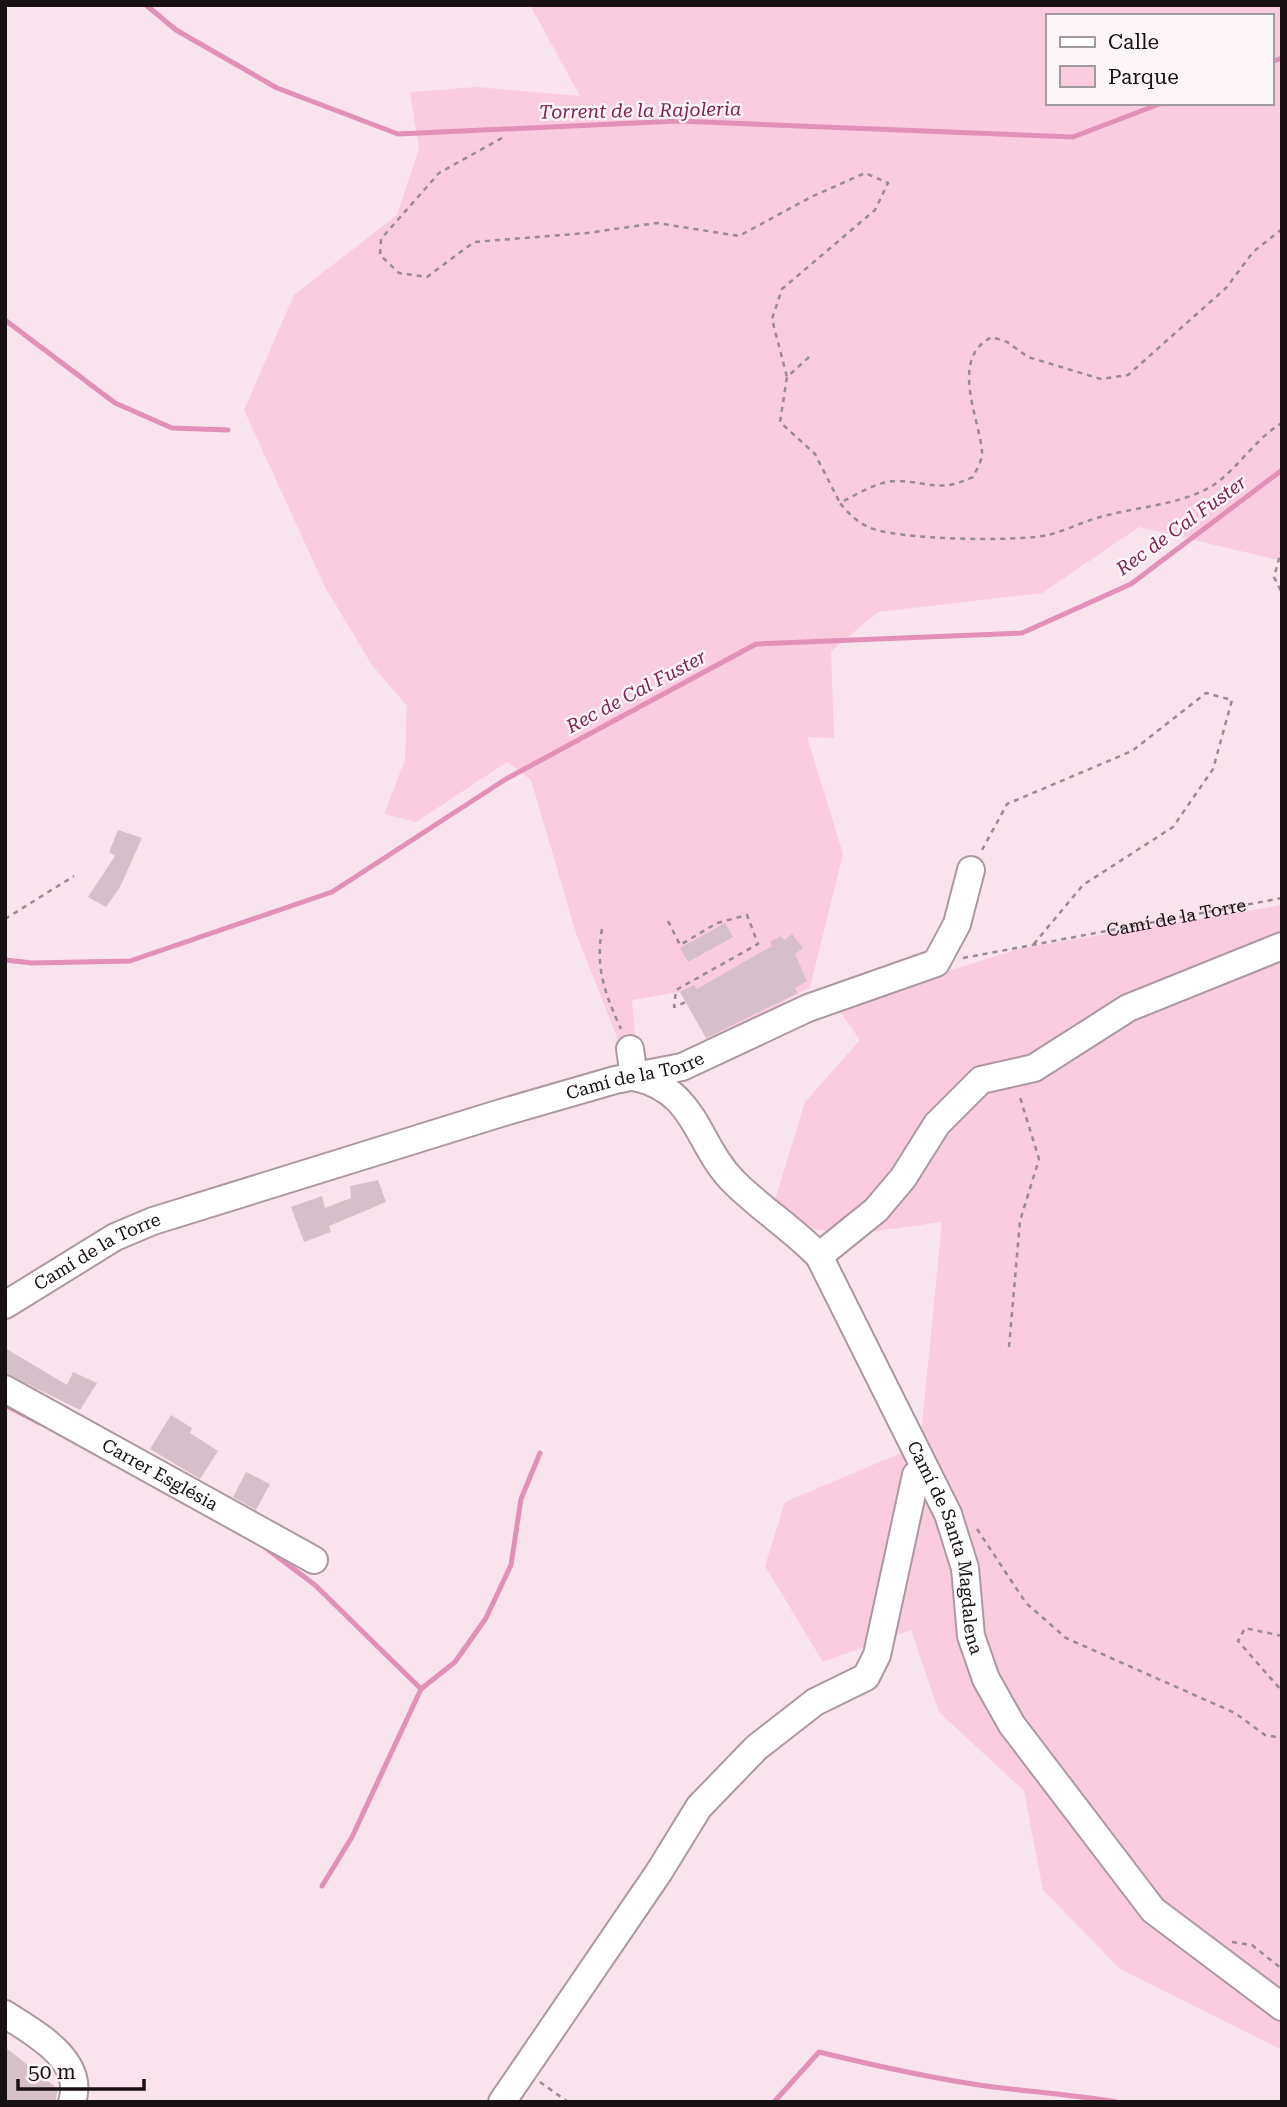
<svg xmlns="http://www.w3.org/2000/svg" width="1287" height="2107" font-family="'Roboto Serif',serif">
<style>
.green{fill:#fbcbe0;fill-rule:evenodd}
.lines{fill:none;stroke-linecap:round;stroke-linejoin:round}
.stream{stroke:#e290b7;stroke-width:5}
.building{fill:#d5c0c9}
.minor-casing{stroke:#ac98a1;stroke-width:30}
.path{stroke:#9a8a91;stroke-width:2.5;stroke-dasharray:5 5;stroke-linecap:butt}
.minor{stroke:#fff;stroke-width:26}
.labels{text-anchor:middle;stroke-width:5;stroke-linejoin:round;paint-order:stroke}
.street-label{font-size:18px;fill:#181114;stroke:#fef5f8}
.water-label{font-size:19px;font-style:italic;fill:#802157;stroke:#fef5f8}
</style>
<rect width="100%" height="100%" fill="#f9e3ed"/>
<path class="green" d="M530 5H1282V561L1139 527 1042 593 878 612 831 651 834 738 807 737 843 854 810 987 710 1044 680 992 632 1000 636 1047 622 1050 576 933 531 780 507 762 416 822 384 814 405 760 407 706 372 665 325 587 244 410 294 295 397 215 419 149 410 92 477 87 580 96ZM1047 16H1271V103H1047Z
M1282 905V2050L1120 1969 1043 1890 1024 1791 939 1712 911 1630 823 1662 765 1566 785 1502 920 1445 942 1222 854 1234 806 1228 775 1200 805 1102 860 1040 836 1006 1022 948Z"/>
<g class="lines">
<path class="stream" d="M146 5 176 30 277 88 398 134 678 121 1073 137 1162 103
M1271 62 1282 58
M5 320 115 403 172 428 228 430
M5 960 32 963 130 961 332 892 506 779 756 644 1022 633 1131 584 1282 470
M5 1405 40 1423
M263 1546 315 1585 421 1689
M322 1886 352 1837 421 1689 455 1662 486 1618 511 1565 521 1499 540 1453
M774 2102 819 2052C876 2066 934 2079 993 2087 1034 2092 1075 2095 1116 2102"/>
</g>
<path class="building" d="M118 830 142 838 120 887 106 907 88 897 115 856 109 852Z
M725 923 733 937 688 962 680 948Z
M792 934 803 948 795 954 807 981 795 988 798 993 706 1038 680 992 694 985 697 989 772 946 770 942 781 936 784 940Z
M378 1180 386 1202 329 1226 331 1232 304 1242 291 1207 322 1196 325 1208 351 1198 350 1186Z
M5 1348 67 1385 73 1372 97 1383 80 1410 5 1373Z
M171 1415 192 1428 190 1433 218 1451 200 1479 150 1449Z
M246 1472 270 1484 256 1510 233 1497Z
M5 2047 58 2089 55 2102H5Z"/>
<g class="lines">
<defs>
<g id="minor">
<path d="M630 1049 634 1077"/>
<path id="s2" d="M634 1077C697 1090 696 1144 734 1182 761 1209 793 1229 819 1256L948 1514 965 1568 971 1636 986 1679 1012 1725 1153 1910 1282 2007"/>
<path d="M819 1256 876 1210 903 1178 937 1124 981 1080 1034 1068 1128 1008 1282 946"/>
<path id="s3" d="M5 1305 115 1237 153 1221 501 1113 615 1080 682 1067 808 1008 936 963 957 924 971 870"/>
<path id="s4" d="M5 1389 314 1560"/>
<path d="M5 2014C34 2033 86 2060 72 2102"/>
<path d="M502 2102 659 1872 699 1807 756 1748 815 1702 866 1677 877 1655 916 1475 925 1470"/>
</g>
</defs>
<use href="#minor" class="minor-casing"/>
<g class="path">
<path d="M502 138 439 173 381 239 380 255 399 273 427 277 474 242 587 233 657 223 739 236 811 197 865 173 888 183 875 210 782 289 772 319 787 377"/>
<path d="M1282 229 1253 252 1226 288 1128 375 1101 379 1028 357 1007 342 992 337C949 358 979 417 982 451 983 459 977 469 973 477 939 493 932 482 897 481 878 481 857 494 840 503 848 513 856 521 868 527 896 540 1016 542 1048 535 1068 530 1088 519 1108 515 1143 506 1185 504 1215 484 1240 466 1255 439 1282 423"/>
<path d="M809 357 787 377 780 422 815 454 840 503"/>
<path d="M1282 548 1274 577 1282 593"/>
<path d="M982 850 1007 804 1132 751 1206 693 1232 700 1213 769 1173 827 1083 885 1033 945"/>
<path d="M5 919 74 876"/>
<path d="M668 921 680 945 717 923 747 915 758 944 676 990 674 1007 686 1002"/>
<path d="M602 929C595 968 605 994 621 1029"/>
<path id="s1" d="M963 958 1282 898"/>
<path d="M1009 1347 1020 1221 1039 1159 1019 1094"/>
<path d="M977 1529 1026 1603 1066 1638 1235 1713 1265 1735 1282 1738"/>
<path d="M1282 1636 1245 1628 1238 1641 1282 1691"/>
<path d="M1232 1942 1252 1945 1282 1969"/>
<path d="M540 2082 568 2102"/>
</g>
<use href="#minor" class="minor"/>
</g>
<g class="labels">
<g class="street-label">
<text dy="6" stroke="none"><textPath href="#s1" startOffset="217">Camí de la Torre</textPath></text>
<text dy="6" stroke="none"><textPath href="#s3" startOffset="674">Camí de la Torre</textPath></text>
<text dy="6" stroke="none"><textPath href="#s3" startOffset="107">Camí de la Torre</textPath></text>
<text dy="6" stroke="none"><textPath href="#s4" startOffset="177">Carrer Església</textPath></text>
<text dy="6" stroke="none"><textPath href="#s2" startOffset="583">Camí de Santa Magdalena</textPath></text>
</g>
<g class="water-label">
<text transform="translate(640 110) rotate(-1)" y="7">Torrent de la Rajoleria</text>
<text transform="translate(1181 525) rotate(-36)" y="7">Rec de Cal Fuster</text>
<text transform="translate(636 691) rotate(-28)" y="7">Rec de Cal Fuster</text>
</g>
</g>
<rect width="1287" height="2107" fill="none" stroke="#181114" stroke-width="14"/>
<rect x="1046" y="14" width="228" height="91" fill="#fef5f8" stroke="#a29a9d" stroke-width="2"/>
<rect x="1060" y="37" width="35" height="10" fill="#ffffff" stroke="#a29a9d" stroke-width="2"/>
<text x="1108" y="49" font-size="21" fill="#181114">Calle</text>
<rect x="1060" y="66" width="35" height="21" fill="#fbcbe0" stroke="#a29a9d" stroke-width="2"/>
<text x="1108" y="84" font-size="21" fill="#181114">Parque</text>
<path d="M18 2079v10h126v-10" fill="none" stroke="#181114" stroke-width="3.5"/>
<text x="28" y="2079" font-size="21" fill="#181114" stroke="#fef5f8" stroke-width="5" paint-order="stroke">50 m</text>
</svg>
